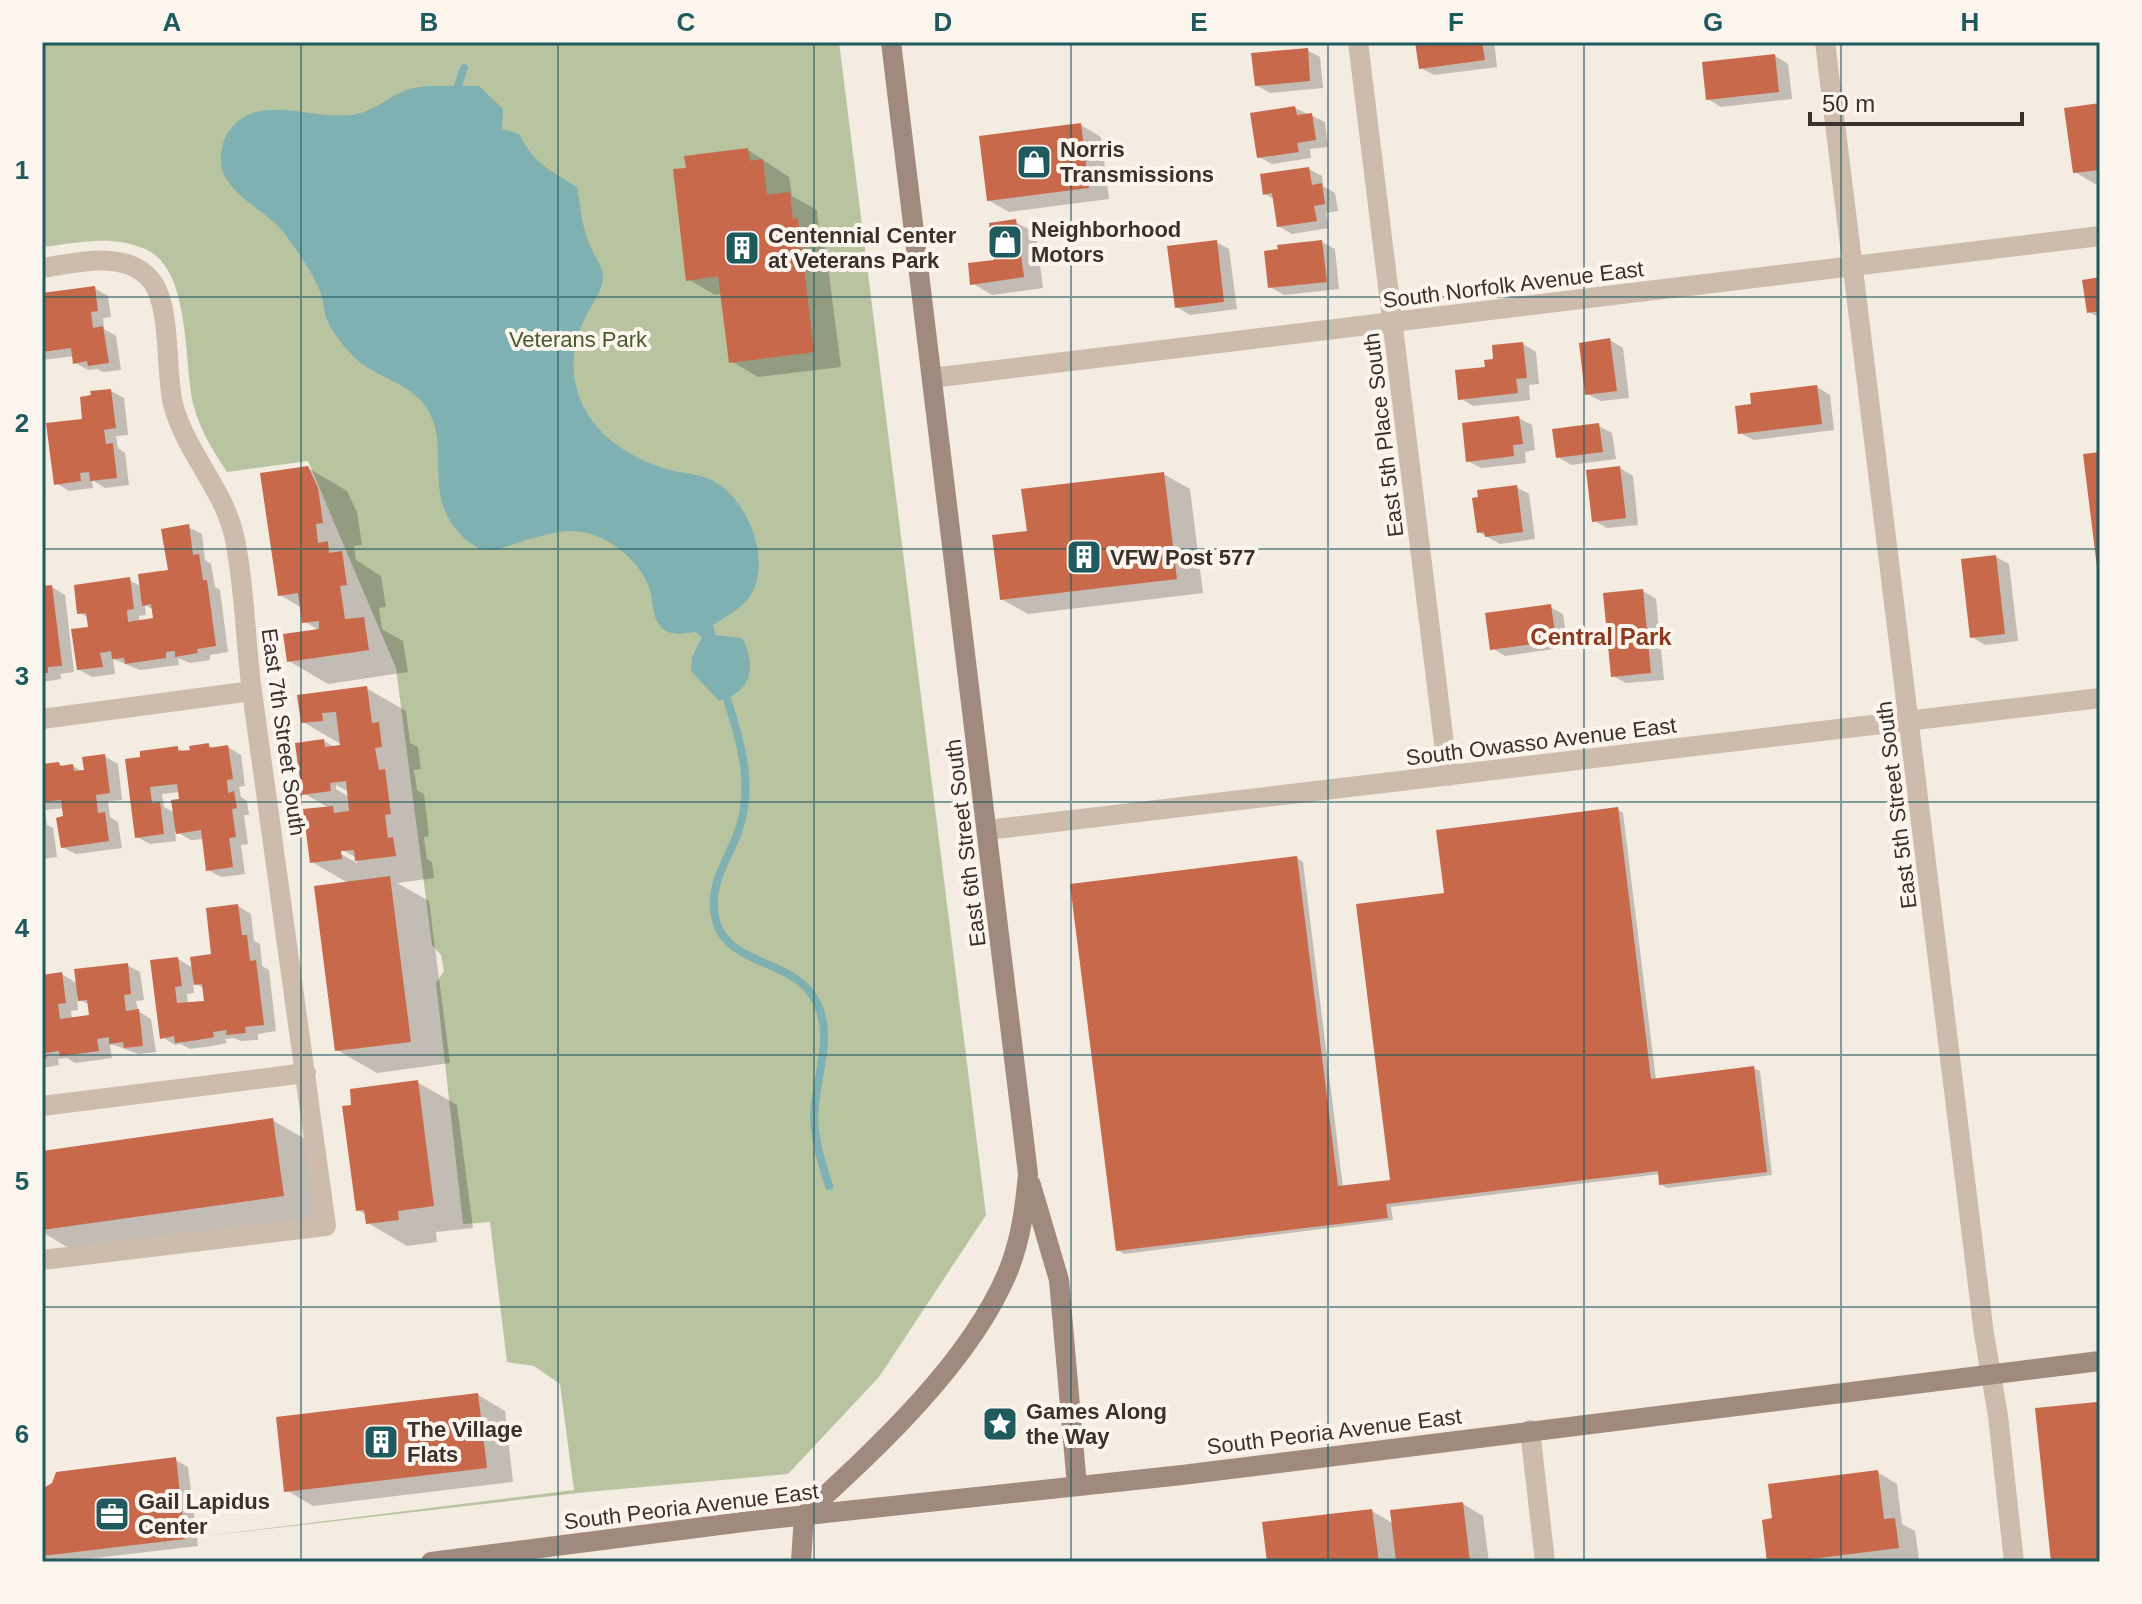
<svg xmlns="http://www.w3.org/2000/svg" width="2142" height="1604" font-family="Helvetica,sans-serif">
<style>
.green{fill:#b8c4a0}
.water{fill:#7fb0b2}
.shadow{fill:#0003;fill-rule:evenodd}
.lines{fill:none;stroke-linecap:round;stroke-linejoin:round}
.stream{stroke:#7fb0b2;stroke-width:8}
.building{fill:#c8694b}
.street{stroke:#cdbbac;stroke-width:20}
.secondary{stroke:#a18a7d;stroke-width:20}
.grid{fill:none;stroke:#1f5a5e;stroke-width:2;stroke-opacity:0.55}
.labels{text-anchor:middle;stroke-width:8;stroke-linejoin:round;paint-order:stroke}
.poi-label{font-size:22px;font-weight:bold;fill:#3b302b;stroke:#fbf5ee;text-anchor:start}
.street-label{font-size:22px;fill:#3b302b;stroke:#fbf5ee}
.park-label{font-size:22px;fill:#4a5a2e;stroke:#fbf5ee}
.neighbourhood-label{font-size:24px;font-weight:bold;fill:#8c3b22;stroke:#fbf5ee}
.neatline{fill:none;stroke:#1f5a5e;stroke-width:3}
.grid-label{font-size:26px;text-anchor:middle;font-weight:bold;fill:#1f5a5e}
</style>
<rect width="100%" height="100%" fill="#f4ebe1"/>
<path class="green" d="M42 42H839L986 1215 879 1377 788 1474 587 1492 197 1537 574 1490 560 1384 534 1366 507 1362 490 1222 463 1224 436 983 444 971 441 955 432 945 396 668 308 461 227 472C214 452 200 430 194 407 183 364 192 269 145 249 112 234 76 243 42 247Z"/>
<path class="water" d="M430 86H479L503 109 502 129 519 134C534 163 549 170 577 187 581 210 582 231 593 252 597 261 604 269 603 280 601 294 591 305 585 318 570 348 569 382 586 411 599 437 635 460 663 468 684 475 702 472 720 485 749 506 768 556 754 589 746 607 728 615 713 625L715 635 742 638C757 666 752 692 719 701L691 671 692 657 702 637 695 632C683 634 668 636 660 626 652 616 653 601 650 590 641 560 606 533 575 531 553 530 517 543 496 550 479 551 471 545 459 533 422 492 452 446 426 407 411 384 376 377 356 359 346 349 333 334 327 320 324 313 324 304 322 297 315 275 298 252 285 234 268 211 231 198 222 169 219 159 222 142 227 134 256 88 313 123 357 114 378 109 394 93 412 88 417 87 424 87 430 86Z"/>
<path class="shadow" d="M1417 42H1494L1497 67 1434 75 1421 68Z
M1307 50 1320 57 1323 88 1270 93 1256 85Z
M1775 56 1788 64 1792 99 1721 107 1708 99Z
M2100 105V183L2095 184 2075 172Z
M1295 108 1325 122 1328 147 1310 149 1311 158 1272 164 1259 157Z
M1081 125 1101 137 1109 199 1009 212 988 200Z
M748 150 789 177 792 196 817 210 819 233 824 236 841 367 758 377 731 361 723 294 715 295 688 279V170Z
M1309 169 1322 176 1323 186 1335 193 1338 211 1326 213 1329 228 1292 234 1278 226 1274 199 1265 194Z
M1015 222 1036 233 1043 288 992 295 972 283 996 262Z
M1216 242 1229 249 1237 309 1190 315 1177 307Z
M1322 242 1335 249 1339 289 1284 295 1270 287Z
M2100 279V318L2089 312Z
M94 288 108 296 111 317 103 318 104 329 116 336 121 370 103 372 97 369 88 370 74 362V356L42 360V295Z
M1610 340 1623 348 1629 398 1601 401 1587 394Z
M1523 344 1536 352 1539 384 1529 385 1530 400 1473 406 1460 398 1496 361Z
M1817 387 1830 395 1834 430 1754 440 1740 433Z
M111 391 124 398 128 435 116 436 118 448 125 453 129 485 105 488 92 480 93 488 69 491 56 483 84 420Z
M1519 418 1532 425 1535 450 1525 452 1526 463 1481 468 1468 461Z
M1599 426 1612 433 1616 459 1571 465 1558 457Z
M42 460 46 497H42Z
M308 468 347 491 357 512 362 545 354 546 356 560 381 576 386 607 379 608 382 629 403 641 408 672 328 684 289 661 320 631 304 621 302 608 280 595Z
M1620 468 1633 476 1638 525 1607 528 1593 520Z
M1163 474 1190 489 1203 593 1028 614 1001 599 1029 533Z
M1516 487 1529 494 1535 539 1500 544 1479 532Z
M188 527 202 534 205 560 211 564 215 587 220 590 228 652 210 655V660L190 663 178 658 179 665 140 670 113 659 115 674 92 677 78 669 90 628 89 618 79 613 129 580 142 587 170 572ZM145 605 154 610 155 620 140 622 139 616 146 615Z
M1996 557 2009 564 2018 641 1985 645 1972 637Z
M52 587 65 595 74 672 60 674 61 679 42 682V588Z
M1643 591 1656 599 1664 680 1626 683 1613 676Z
M1550 607 1563 614 1568 647 1505 656 1492 648Z
M366 688 406 711 410 743 418 747 421 769 414 770 417 790 424 794 429 836 424 837 427 859 432 862 434 878 397 883 429 901 450 1063 377 1073 337 1050 350 884 312 862 329 808 303 793 324 741 335 747 344 746 303 722ZM336 785 349 792V797L336 789ZM339 848 357 858V863L337 852Z
M208 745 215 749 228 747 241 755 245 786 239 787 241 797 247 801 249 815H244L248 844 241 845 245 874 221 877 208 870 204 839 191 840 175 831 176 841 150 844 137 837 128 761 177 748 185 752ZM180 792 181 801 175 813 164 807 162 794Z
M104 756 118 764 122 800 108 801 110 817 118 822 122 848 76 854 62 847 64 808 45 810 47 825 53 828 57 857 42 859V766L59 764 65 767 73 766 83 772Z
M1617 809 1623 813 1656 1080 1754 1068 1760 1071 1772 1175 1667 1188 1661 1184 1660 1174 1391 1207 1393 1220 1124 1254 1118 1250 1297 858 1303 862 1343 1188 1393 1182 1447 895Z
M238 906 251 914 254 941 260 944 262 966 269 970 276 1031 258 1034V1040L241 1041 234 1038 225 1039 227 1043 212 1046 190 1049 181 1044 175 1045 162 1037 178 959 193 968 214 956ZM193 982 205 989 206 1003 188 1004 187 994 194 993Z
M42 951 46 976 62 974 78 984 127 965 140 972 144 1000 136 1001 138 1011 151 1019 156 1052 139 1054 114 1045H110L112 1058 75 1063 67 1058 58 1059 59 1065 42 1068ZM77 998 89 1005 91 1017 72 1020 71 1011 78 1010Z
M417 1082 457 1105 473 1228 436 1232 437 1242 407 1246 368 1223 367 1215 358 1210Z
M272 1120 312 1143 323 1218 77 1253 42 1232V1153Z
M478 1395 505 1411 513 1482 313 1506 286 1490Z
M175 1460 188 1467 198 1546 61 1562H42V1490Z
M1877 1472 1897 1484 1902 1524 1915 1531 1919 1559 1893 1562H1769L1774 1520Z
M1463 1504 1483 1516 1489 1562H1269L1372 1511 1394 1524Z"/>
<g class="lines">
<path class="stream" d="M458 86 464 68
M727 699C741 742 755 789 737 835 726 863 707 887 716 921 727 963 786 960 810 992 838 1028 816 1073 814 1115 814 1139 822 1163 829 1186"/>
</g>
<path class="building" d="M1415 42H1482L1485 60 1419 69Z
M1308 48 1310 81 1255 86 1251 53Z
M1775 54 1779 92 1706 100 1702 62Z
M2100 103V170L2073 173 2064 108Z
M1295 106 1297 115 1312 113 1316 140 1297 143 1299 152 1257 158 1250 113Z
M1081 123 1089 188 987 201 979 136Z
M748 148 750 161 763 159 767 195 790 192 793 219 798 218 814 352 729 363 718 276 686 281 673 169 686 168 684 156Z
M1309 167 1312 185 1322 183 1325 204 1314 206 1317 221 1277 227 1272 193 1263 195 1260 174Z
M1016 219 1024 277 970 285 968 263 994 260 989 223Z
M1217 240 1224 302 1175 308 1167 246Z
M1322 240 1327 282 1268 288 1264 251 1278 249 1277 245Z
M2100 277V311L2087 313 2082 280Z
M95 286 98 311 91 312 93 328 103 326 109 363 88 366 87 361 73 364 71 348 42 352V293Z
M1610 338 1617 391 1585 395 1579 343Z
M1523 342 1527 378 1516 379 1518 393 1458 400 1455 370 1485 367 1484 360 1493 359 1492 345Z
M1817 385 1822 424 1738 434 1735 406 1751 404 1750 393Z
M111 389 116 428 104 430 106 444 113 443 117 478 90 481 89 472 80 473 81 481 54 485 46 423 82 419 80 397 91 395 90 391Z
M1519 416 1523 444 1513 445 1514 456 1466 462 1462 423Z
M1599 423 1603 452 1556 458 1552 429Z
M2100 452V575H2098L2083 454Z
M308 466 318 488 323 523 316 524 318 543 328 541 329 553 342 551 347 585 340 586 345 619 364 617 369 650 287 662 283 634 319 629V621L302 623 298 593 278 596 260 473Z
M1620 466 1626 518 1592 522 1586 470Z
M1164 472 1177 579 1000 600 992 535 1027 531 1021 489Z
M1517 485 1523 532 1485 537 1484 532 1477 533 1472 498 1478 497 1477 490Z
M189 524 193 555 199 554 203 580H207L216 646 197 649 198 653 175 657V651L166 652V658L125 664 124 658 112 659 111 651 100 653 103 667 77 670 71 629 88 627 86 613 77 614 74 585 130 577 134 609 127 610 128 622 153 618 151 604 142 606 138 574 168 570 161 529Z
M1996 555 2005 634 1970 638 1961 559Z
M52 585 62 666 48 667V673H42V586Z
M1643 589 1651 673 1611 677 1603 593Z
M1551 604 1556 641 1490 650 1485 613Z
M367 686 372 723 379 722 382 747 375 748 379 770 385 769 391 814 385 815 388 838 393 837 396 856 355 861 354 850 341 851 342 859 310 863 303 809 333 806 334 813 349 811 346 781 330 783 331 791 302 795 295 743 324 739 325 747 340 745 336 712 322 713 323 721 301 723 297 695Z
M209 743V748L228 745 233 779 227 780 228 793 234 791 237 808 232 809 236 837 229 838 233 867 206 871 201 830 176 834 171 800 179 799 177 784 150 787 152 803 160 802 164 834 135 838 125 759 140 757V751L178 746V751L190 750 189 746Z
M105 754 110 793 96 795 98 813 105 812 109 841 61 848 56 818 63 816 61 800 42 802V764L59 762 60 766 73 764 74 771 84 770 82 757Z
M1618 807 1651 1079 1754 1066 1767 1172 1659 1185 1658 1171 1386 1204 1388 1218 1116 1251 1070 884 1297 856 1338 1186 1390 1180 1356 904 1444 893 1436 830Z
M390 876 411 1042 335 1051 314 886Z
M238 904 242 935H247L250 961 256 960 264 1025 245 1027 246 1033 226 1035 227 1030 213 1032 214 1037 198 1040 175 1043 174 1036 160 1039 150 960 178 957 182 986 175 987 177 1003 204 1001 202 984 194 985 190 957 211 954 206 908Z
M128 963 131 994 124 995 126 1011 139 1009 143 1046 124 1048 123 1042 109 1044V1037L97 1039 99 1051 60 1056 59 1051 45 1053 47 1058 42 1059V975L62 972 66 1003 58 1004 60 1019 89 1015 87 1000 78 1001 74 969Z
M418 1080 434 1206 398 1211 399 1220 366 1224 364 1210 356 1211 342 1106 351 1105 350 1089Z
M273 1118 284 1196 42 1230V1151Z
M478 1393 487 1468 284 1492 276 1417Z
M2097 1402 2100 1427V1562H2051L2035 1408Z
M176 1457 185 1539 42 1556V1489L52 1483 56 1472Z
M1878 1470 1884 1519 1895 1518 1899 1548 1787 1562H1767L1762 1520 1772 1518 1768 1484Z
M1463 1502 1470 1562H1396L1390 1510Z
M1372 1509 1379 1562H1267L1262 1522Z"/>
<g class="lines">
<path class="street" d="M1358 42 1448 776
M1825 42 1984 1334 1998 1416 2014 1562
M42 268C76 263 126 249 151 280 172 306 165 372 173 404 186 453 222 486 234 535 245 586 245 640 252 692 278 870 302 1048 326 1226L42 1260
M932 378 2100 236
M42 719 252 691
M987 830 2100 698
M42 1106 306 1073
M1530 1430 1545 1562"/>
<path class="secondary" d="M1031 1185 1059 1280 1077 1486
M431 1562 751 1521 1182 1475 2100 1361
M801 1562 804 1515C876 1449 972 1361 1009 1269 1021 1238 1025 1207 1028 1174L891 42"/>
</g>
<path class="grid" d="M301 42V1562M558 42V1562M814 42V1562M1071 42V1562M1328 42V1562M1584 42V1562M1841 42V1562M42 297H2100M42 549H2100M42 802H2100M42 1055H2100M42 1307H2100"/>
<defs>
<symbol id="shop-square" viewBox="-11 -11 22 22"><rect x="-9" y="-9" width="18" height="18" rx="4" fill="#1f5a5e" stroke="#fbf5ee"/><path d="M-5-2.5h2.3a2.7 3.5 0 0 1 5.4 0H5L5.5 6h-11ZM-1.5-2.5h3a1.5 2.3 0 0 0-3 0Z" fill="#fff"/></symbol>
<symbol id="building-square" viewBox="-11 -11 22 22"><rect x="-9" y="-9" width="18" height="18" rx="4" fill="#1f5a5e" stroke="#fbf5ee"/><path d="M-4-6H4V6H1V3H-1V6H-4ZM-2.5-4.3h1.7v1.8h-1.7ZM.8-4.3h1.7v1.8H.8ZM-2.5-1h1.7V.8h-1.7ZM.8-1h1.7V.8H.8Z" fill="#fff"/></symbol>
<symbol id="sight-square" viewBox="-11 -11 22 22"><rect x="-9" y="-9" width="18" height="18" rx="4" fill="#1f5a5e" stroke="#fbf5ee"/><path d="M0-6L1.8-2.2L6-1.7L2.9 1.2L3.7 5.4L0 3.3L-3.7 5.4L-2.9 1.2L-6-1.7L-1.8-2.2Z" fill="#fff"/></symbol>
<symbol id="office-square" viewBox="-11 -11 22 22"><rect x="-9" y="-9" width="18" height="18" rx="4" fill="#1f5a5e" stroke="#fbf5ee"/><path d="M-6-3h4V-5.5h4V-3h4V5H-6ZM-1-4.5V-3h2v-1.5ZM-6 0V1H6V0Z" fill="#fff"/></symbol>
</defs>
<g fill-rule="evenodd">
<use href="#shop-square" x="1014" y="142" width="40" height="40"/>
<use href="#shop-square" x="985" y="222" width="40" height="40"/>
<use href="#building-square" x="722" y="228" width="40" height="40"/>
<use href="#building-square" x="1064" y="537" width="40" height="40"/>
<use href="#sight-square" x="980" y="1404" width="40" height="40"/>
<use href="#building-square" x="361" y="1422" width="40" height="40"/>
<use href="#office-square" x="92" y="1494" width="40" height="40"/>
</g>
<g class="labels">
<g class="poi-label">
<text x="1060" y="157">Norris<tspan x="1060" dy="25">Transmissions</tspan></text>
<text x="1031" y="237">Neighborhood<tspan x="1031" dy="25">Motors</tspan></text>
<text x="768" y="243">Centennial Center<tspan x="768" dy="25">at Veterans Park</tspan></text>
<text x="1110" y="565">VFW Post 577</text>
<text x="1026" y="1419">Games Along<tspan x="1026" dy="25">the Way</tspan></text>
<text x="407" y="1437">The Village<tspan x="407" dy="25">Flats</tspan></text>
<text x="138" y="1509">Gail Lapidus<tspan x="138" dy="25">Center</tspan></text>
</g>
<g class="street-label">
<text transform="translate(1513 284) rotate(-7)" y="8">South Norfolk Avenue East</text>
<text transform="translate(1383 435) rotate(-97)" y="8">East 5th Place South</text>
<text transform="translate(284 732) rotate(82)" y="8">East 7th Street South</text>
<text transform="translate(1541 741) rotate(-7)" y="8">South Owasso Avenue East</text>
<text transform="translate(1896 805) rotate(-97)" y="8">East 5th Street South</text>
<text transform="translate(965 843) rotate(-97)" y="8">East 6th Street South</text>
<text transform="translate(1334 1431) rotate(-7)" y="8">South Peoria Avenue East</text>
<text transform="translate(691 1506) rotate(-7)" y="8">South Peoria Avenue East</text>
</g>
<g class="park-label">
<text x="578" y="347">Veterans Park</text>
</g>
<g class="neighbourhood-label">
<text x="1601" y="645">Central Park</text>
</g>
</g>
<rect width="2142" height="1604" fill="none" stroke="#fbf5ee" stroke-width="88"/>
<path d="M1810 112v12h212v-12" fill="none" stroke="#3b302b" stroke-width="4"/>
<text x="1822" y="112" font-size="24" fill="#3b302b" stroke="#fbf5ee" stroke-width="6" paint-order="stroke">50 m</text>
<rect x="44" y="44" width="2054" height="1516" class="neatline"/>
<g class="grid-label">
<text x="172" y="31">A</text>
<text x="429" y="31">B</text>
<text x="686" y="31">C</text>
<text x="943" y="31">D</text>
<text x="1199" y="31">E</text>
<text x="1456" y="31">F</text>
<text x="1713" y="31">G</text>
<text x="1970" y="31">H</text>
<text x="22" y="179">1</text>
<text x="22" y="432">2</text>
<text x="22" y="685">3</text>
<text x="22" y="937">4</text>
<text x="22" y="1190">5</text>
<text x="22" y="1443">6</text>
</g>
</svg>
